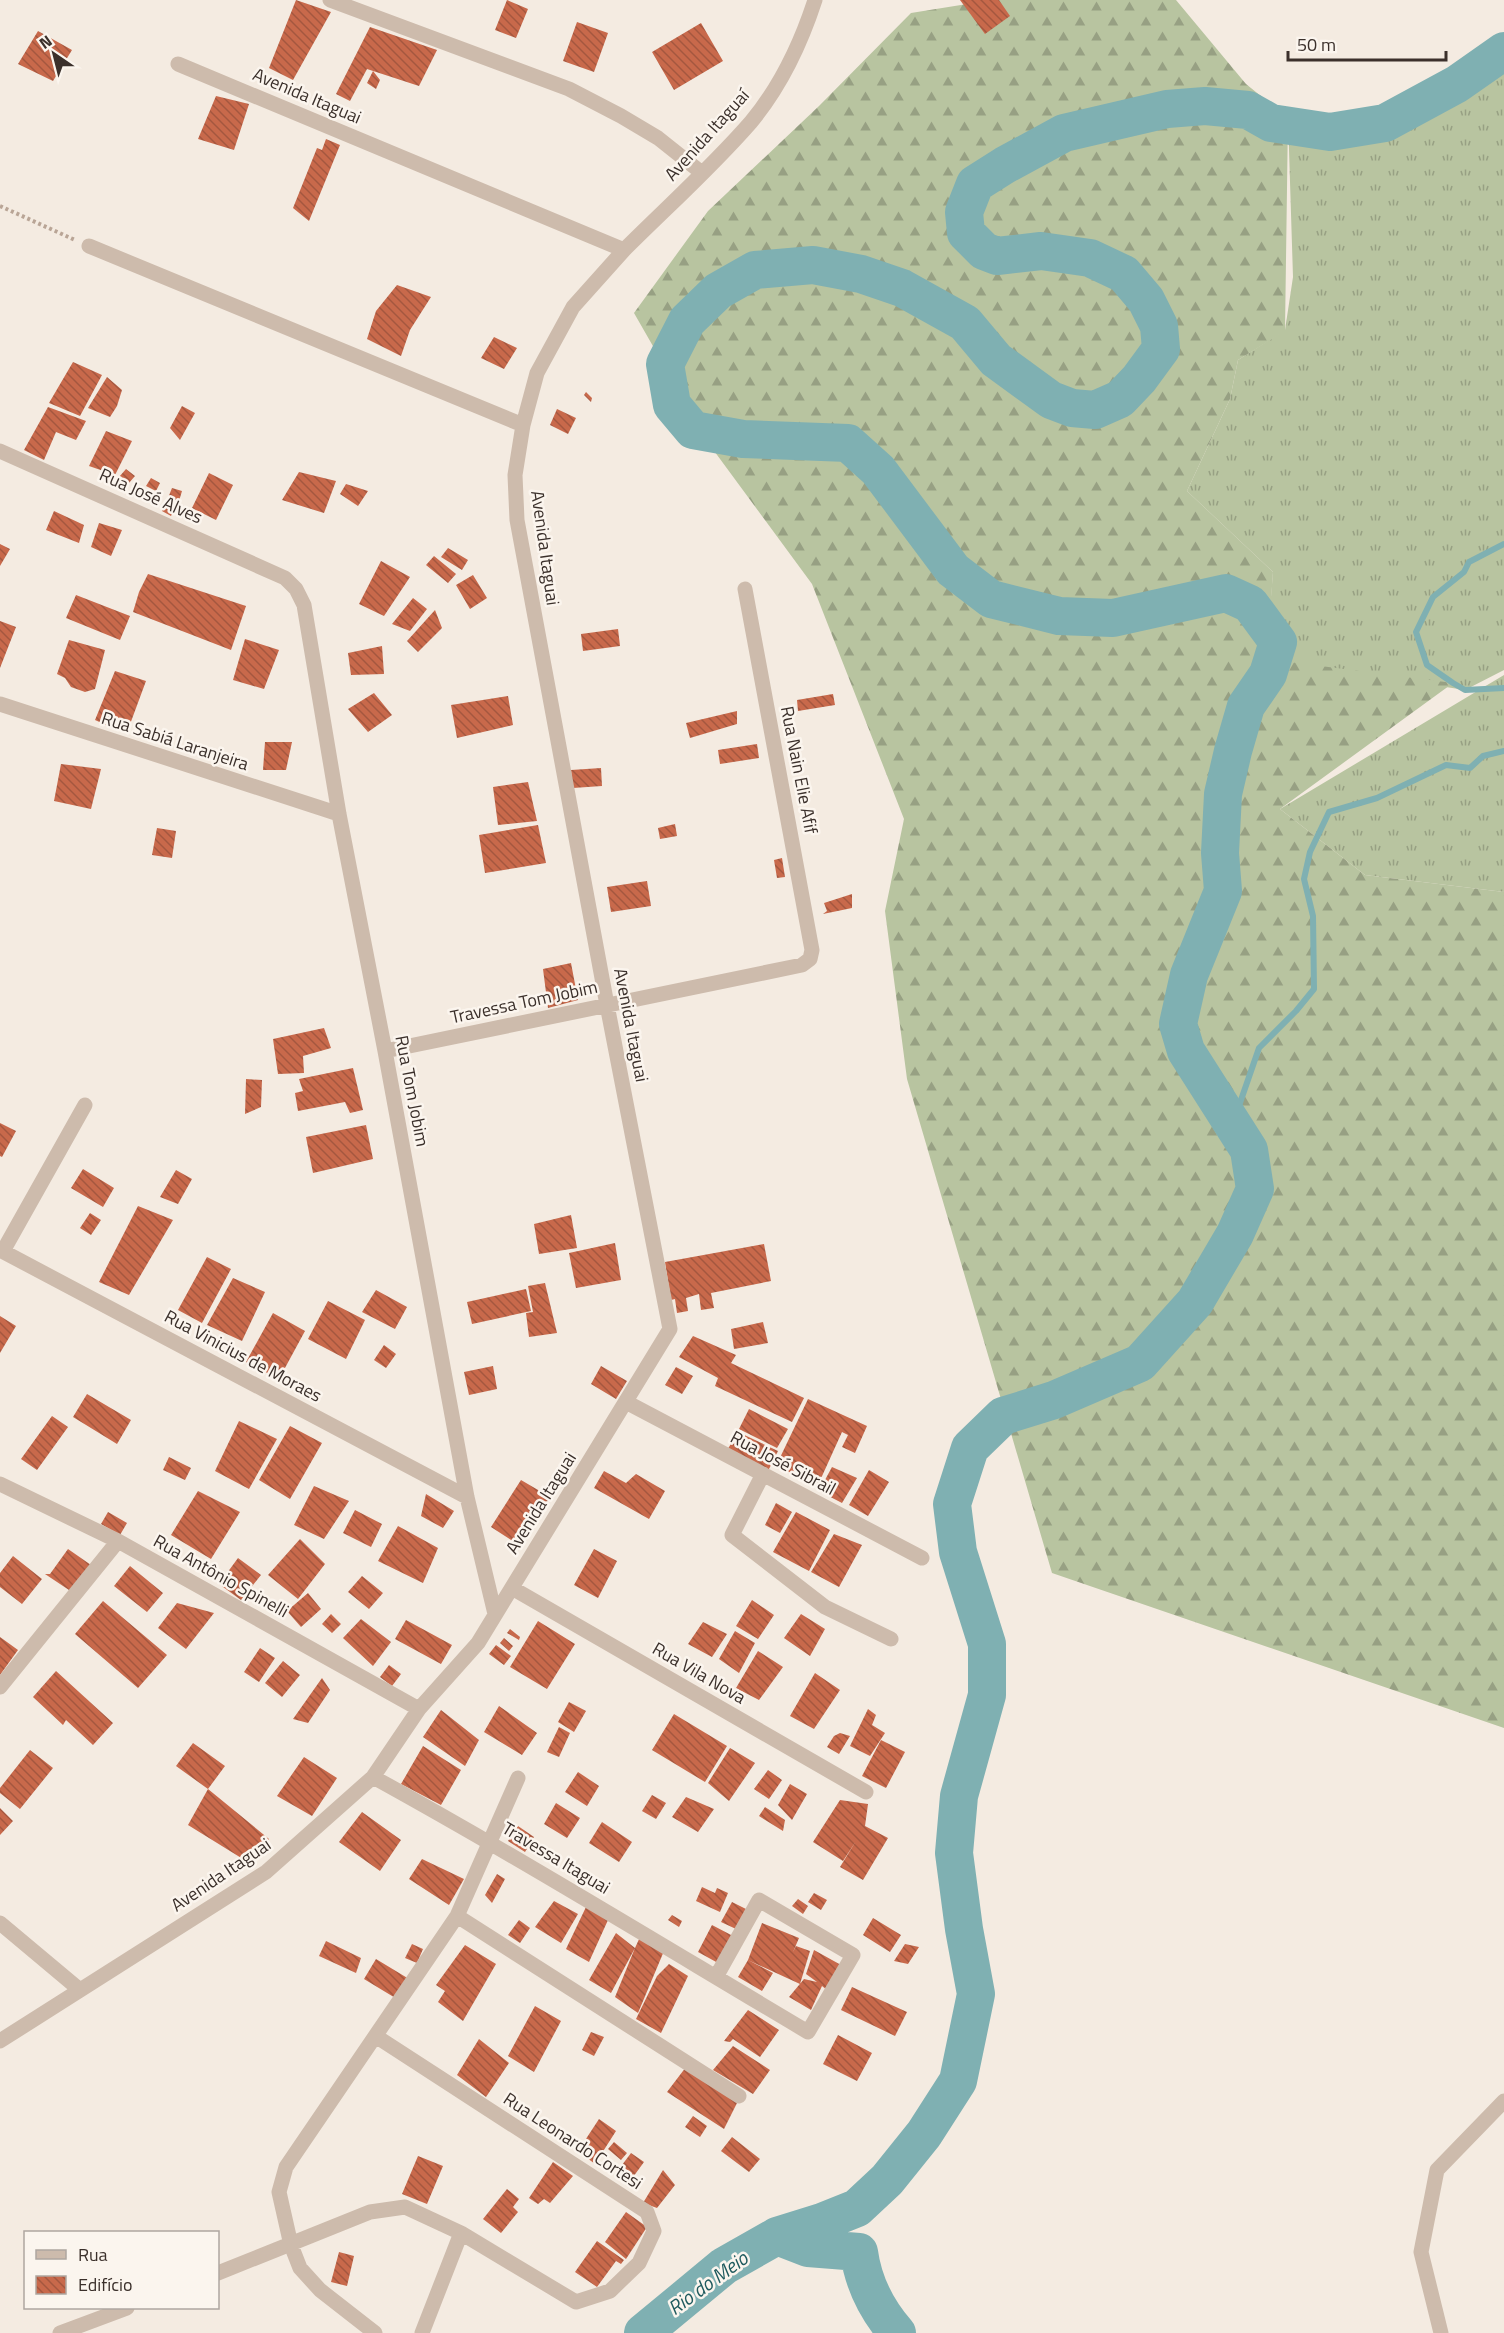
<svg xmlns="http://www.w3.org/2000/svg" width="1504" height="2333" font-family="'Titillium Web',sans-serif">
<style>
.grass{fill:url(#grass-tufts)}
.forest{fill:url(#forest-firs)}
.lines{fill:none;stroke-linecap:round;stroke-linejoin:round}
.stream{stroke:#7fb0b2;stroke-width:6}
.river{stroke:#7fb0b2;stroke-width:38}
.building{fill:url(#building-back-hatch)}
.path{stroke:#b9a596;stroke-width:4;stroke-dasharray:3 3;stroke-linecap:butt}
.minor{stroke:#cdbbac;stroke-width:15}
.labels{text-anchor:middle;stroke-width:5;stroke-linejoin:round;paint-order:stroke}
.street-label{font-size:18px;fill:#3b302b;stroke:#fbf5ee}
.water-label{font-size:20px;font-style:italic;fill:#1f5a5e;stroke:#fbf5ee}
</style>
<defs>
<pattern id="grass-tufts" width="24" height="20" patternUnits="userSpaceOnUse" patternTransform="scale(1.5)"><rect width="24" height="20" fill="#b8c4a0"/><path d="M3 7l-1-3M5 7V3M7 7l1-3M15 17l-1-3M17 17v-4M19 17l1-3" fill="none" stroke="#97a083"/></pattern>
<pattern id="forest-firs" width="22" height="20" patternUnits="userSpaceOnUse" patternTransform="scale(1.5)"><rect width="22" height="20" fill="#b8c4a0"/><path d="M5 1l3.5 6h-7zM16 11l3.5 6h-7z" fill="#97a083"/></pattern>
<pattern id="building-back-hatch" width="6" height="6" patternUnits="userSpaceOnUse" patternTransform="scale(1.5)"><rect width="6" height="6" fill="#c8694b"/><path d="M-1 5l2 2M0 0l6 6M5-1l2 2" fill="none" stroke="#a4573f"/></pattern>
</defs>
<rect width="100%" height="100%" fill="#f4ebe1"/>
<path class="grass" d="M1504 48V670L1465 690 1266 659 1273 572 1187 491 1230 399 1238 360 1285 330 1293 277 1288 118 1385 121 1470 71Z
M1504 675V892L1365 875 1280 809Z"/>
<path class="forest" d="M992 0H1176L1246 84 1288 118 1285 331 1238 360 1230 399 1187 491 1273 572 1267 659 1453 683 1280 809 1365 875 1504 892V1728L1052 1573 907 1079 885 911 904 819 812 584 709 444 634 313 708 211 819 106 911 13Z"/>
<g class="lines">
<path class="stream" d="M1504 544 1469 562 1464 572 1433 597 1416 632 1427 665 1453 683 1465 690 1504 688
M1232 1126 1259 1048 1296 1011 1314 989 1313 916 1304 879 1310 852 1329 812 1377 798 1446 765 1470 768 1483 756 1504 751"/>
<path class="river" d="M777 2236 808 2248 859 2252C863 2282 877 2310 897 2333
M643 2333 724 2266 777 2236 822 2222 857 2208 887 2180 924 2134 958 2081 976 1994 964 1929 954 1853 959 1796 987 1695V1644L958 1552 952 1504 970 1448 1003 1416 1054 1400 1140 1363 1195 1302 1235 1234 1255 1189 1249 1150 1186 1051 1178 1024 1189 975 1223 891 1220 853 1223 794 1233 751 1246 706 1268 674 1278 642 1250 604 1226 593 1113 618 1059 616 991 599 953 570 878 470 848 443 743 439 693 430 672 405 665 364 687 321 718 291 755 270 813 265 861 274 902 288 965 323 996 360 1051 400 1072 408 1095 410 1120 399 1139 379 1161 349 1159 326 1146 300 1124 274 1090 258 1041 251 997 256 984 251 966 233 964 212 975 184 1005 165 1064 133 1167 109 1205 106 1248 110 1271 123 1330 132 1385 123 1457 84 1504 51"/>
</g>
<path class="building" d="M296 0 331 12 293 80 269 68Z
M507 0 528 9 516 38 495 30Z
M960 0H999L1010 16 985 34Z
M577 22 608 33 594 72 563 61Z
M701 23 723 61 674 90 652 52Z
M370 27 437 50 419 86 367 69 350 101 336 94Z
M38 31 72 50 53 81 18 64Z
M373 71 380 80 376 89 367 83Z
M216 96 249 104 234 150 198 139Z
M326 139 340 145 309 221 293 208 317 148 322 150Z
M397 285 431 297 410 330 401 356 367 339 376 311Z
M494 337 517 348 504 369 481 358Z
M73 362 102 375 80 416 49 403Z
M107 377 122 390 117 406 110 417 88 408Z
M586 392 592 398 591 402 584 395Z
M182 406 195 413 180 440 170 428Z
M48 407 86 421 76 440 56 432 44 460 24 450Z
M557 409 576 418 568 434 550 425Z
M106 431 132 441 115 475 89 466Z
M126 469 135 476 122 491 113 484Z
M299 472 336 481 324 513 282 500Z
M209 473 233 485 216 520 192 508Z
M151 478 160 483 156 491 146 486Z
M346 484 368 491 358 506 340 494Z
M172 488 182 491 179 501 168 498Z
M142 490 151 496 146 502 138 497Z
M167 501 176 506 171 516 162 511Z
M54 511 84 525 79 543 46 530Z
M99 523 122 530 111 556 91 547Z
M0 544 10 549 0 566Z
M448 548 468 560 462 570 441 557Z
M434 556 456 574 448 583 426 565Z
M381 561 410 577 384 616 359 604Z
M148 574 246 606 231 650 133 612 139 592Z
M473 575 487 598 470 609 456 585Z
M76 595 130 616 120 640 66 618Z
M413 598 427 609 410 631 392 624Z
M435 610 442 628 418 652 407 641Z
M0 621 16 627 0 668Z
M618 629 620 646 583 651 581 634Z
M245 639 279 650 264 689 233 680Z
M69 640 105 650 95 689 85 692 71 687 65 678 57 674Z
M382 646 384 674 351 675 348 653Z
M115 671 146 681 129 727 119 722 115 729 95 720Z
M374 693 392 715 368 732 348 709Z
M833 694 835 705 798 711 797 700Z
M508 696 513 725 457 738 451 705Z
M737 711V724L690 738 686 723Z
M265 742H292L286 770H263Z
M757 744 759 758 720 764 718 750Z
M61 764 101 769 91 809 54 801Z
M601 768 602 786 573 788 571 770Z
M528 782 537 821 498 825 493 787Z
M675 824 677 836 660 839 658 828Z
M538 825 546 863 485 873 479 835Z
M157 828 176 831 172 858 152 855Z
M782 858 785 877 777 878 774 860Z
M647 881 651 906 611 912 607 887Z
M852 894V908L823 914 827 911 824 903Z
M571 963 578 1000 548 1008 543 969Z
M324 1028 331 1048 303 1056 304 1073 278 1074 273 1039Z
M353 1068 363 1110 350 1113 345 1102 298 1111 295 1093 303 1091 299 1079Z
M246 1079 262 1080 261 1107 245 1114Z
M0 1123 16 1131 2 1157 0 1156Z
M366 1125 373 1159 313 1173 306 1137Z
M83 1169 114 1188 103 1207 71 1188Z
M176 1170 192 1179 178 1204 160 1197Z
M138 1206 173 1220 129 1295 99 1282Z
M90 1213 101 1220 91 1235 80 1228Z
M571 1215 577 1248 539 1254 534 1224Z
M615 1243 621 1280 576 1288 569 1253Z
M764 1244 771 1281 711 1293 714 1308 701 1310 699 1294 686 1298 688 1311 677 1313 675 1299 671 1300 665 1262Z
M207 1257 231 1269 202 1323 178 1310Z
M233 1278 265 1292 242 1341 207 1325Z
M545 1283 557 1333 529 1337 526 1313 533 1312 528 1286Z
M526 1289 531 1311 472 1324 467 1302Z
M376 1290 407 1307 395 1329 362 1312Z
M328 1301 365 1320 346 1359 308 1339Z
M273 1313 305 1331 279 1379 246 1362Z
M0 1316 16 1326 0 1353Z
M763 1322 768 1343 734 1349 731 1329Z
M693 1336 736 1355 731 1363 804 1398 792 1422 715 1386 718 1378 679 1357Z
M384 1345 396 1354 386 1368 374 1360Z
M493 1366 497 1389 469 1395 464 1372Z
M601 1366 627 1381 616 1399 591 1384Z
M676 1367 693 1376 682 1394 665 1385Z
M87 1394 131 1420 117 1444 73 1417Z
M808 1399 867 1426 855 1453 842 1447 848 1435 842 1432 818 1485 776 1466Z
M749 1409 788 1429 777 1448 739 1429Z
M52 1416 68 1427 37 1470 21 1459Z
M239 1421 277 1439 249 1489 215 1471Z
M290 1426 322 1443 290 1499 259 1480Z
M738 1432 778 1451 767 1473 726 1452Z
M169 1457 191 1468 185 1480 163 1470Z
M832 1467 857 1478 842 1503 819 1491Z
M869 1470 889 1482 868 1516 849 1505Z
M604 1471 626 1483 636 1474 665 1491 649 1519 594 1488Z
M521 1480 550 1497 519 1545 491 1527Z
M314 1486 349 1501 324 1539 294 1525Z
M198 1491 240 1512 211 1559 171 1535Z
M426 1494 454 1511 443 1528 421 1516Z
M776 1503 792 1512 780 1533 765 1525Z
M355 1510 382 1524 371 1547 343 1533Z
M108 1512 127 1523 120 1535 101 1524Z
M796 1512 830 1530 809 1571 773 1552Z
M398 1526 438 1548 423 1583 378 1561Z
M834 1534 862 1545 839 1587 811 1572Z
M300 1539 325 1564 298 1599 268 1575Z
M68 1549 91 1565 72 1592 45 1574H50Z
M594 1549 617 1561 598 1598 574 1585Z
M13 1556 42 1579 22 1604 0 1587V1573Z
M238 1558 261 1575 241 1600 219 1584Z
M130 1566 163 1593 147 1612 114 1586Z
M362 1576 383 1593 369 1609 348 1592Z
M308 1593 321 1609 301 1627 287 1611Z
M752 1600 774 1615 758 1639 736 1626Z
M103 1601 167 1655 138 1688 75 1634Z
M177 1603 214 1613 186 1649 158 1628Z
M331 1614 341 1624 332 1633 322 1624Z
M801 1614 825 1629 810 1656 784 1638Z
M361 1619 391 1642 373 1666 343 1638Z
M406 1620 452 1645 441 1664 395 1639Z
M538 1621 575 1644 547 1689 510 1667Z
M703 1622 727 1634 712 1657 688 1644Z
M510 1629 520 1637 519 1640 507 1633Z
M735 1631 755 1643 739 1673 719 1659Z
M0 1637 18 1650 0 1675Z
M504 1638 513 1646 509 1651 500 1643Z
M496 1645 511 1656 504 1665 489 1654Z
M260 1648 275 1658 259 1682 244 1672Z
M758 1651 783 1667 759 1700 736 1688Z
M283 1661 300 1675 282 1697 265 1683Z
M389 1665 401 1674 392 1686 380 1677Z
M56 1671 113 1723 93 1745 66 1720 63 1725 33 1697Z
M815 1673 840 1690 814 1729 790 1716Z
M322 1678 330 1690 308 1723 293 1719Z
M569 1702 586 1711 574 1732 558 1722Z
M499 1706 537 1733 522 1755 484 1732Z
M868 1709 876 1715 872 1725 885 1733 870 1756 850 1746Z
M441 1710 479 1740 465 1766 423 1737Z
M674 1714 727 1746 705 1782 652 1750Z
M559 1727 570 1733 559 1757 547 1752Z
M840 1733 850 1736 839 1754 827 1747 834 1736Z
M881 1740 905 1752 886 1788 862 1776Z
M193 1743 225 1766 208 1789 176 1766Z
M423 1746 461 1770 441 1805 401 1784Z
M730 1748 755 1763 729 1801 708 1783Z
M30 1750 53 1768 20 1809 0 1793V1788Z
M304 1757 337 1778 312 1816 277 1796Z
M768 1770 782 1780 769 1799 754 1789Z
M578 1772 599 1786 587 1806 565 1792Z
M790 1784 807 1794 792 1820 778 1805Z
M208 1789 269 1839 251 1864 188 1825Z
M652 1795 666 1803 656 1819 642 1811Z
M686 1797 714 1809 698 1832 672 1817Z
M840 1800 868 1804 865 1826 888 1838 863 1880 840 1867 856 1841 843 1861 813 1842Z
M556 1803 580 1818 567 1838 544 1824Z
M765 1807 785 1820 783 1831 759 1816Z
M0 1808 13 1821 0 1835Z
M362 1812 401 1840 380 1871 339 1842Z
M602 1822 632 1842 619 1862 589 1843Z
M518 1826 534 1837 525 1852 508 1841Z
M422 1859 464 1879 449 1905 409 1879Z
M497 1874 505 1879 492 1903 485 1895Z
M702 1887 715 1893 717 1888 728 1893 720 1912 696 1901Z
M814 1893 827 1900 821 1910 808 1902Z
M798 1899 808 1906 803 1914 792 1906Z
M554 1901 578 1914 561 1943 535 1927Z
M732 1902 746 1909 736 1929 721 1922Z
M586 1907 608 1920 589 1962 566 1949Z
M672 1915 682 1921 679 1927 668 1920Z
M873 1918 901 1935 890 1952 863 1935Z
M519 1920 530 1928 520 1943 508 1935Z
M762 1923 799 1938 793 1952 796 1946 810 1951 800 1984 748 1960Z
M712 1925 733 1936 718 1963 698 1952Z
M616 1933 635 1948 640 1937 664 1951 638 2013 615 1997 635 1948 611 1993 589 1980Z
M326 1941 361 1958 356 1973 319 1956Z
M412 1944 423 1949 417 1963 405 1958Z
M905 1944 919 1947 908 1964 894 1961Z
M465 1945 496 1964 463 2021 438 2002 445 1991 436 1985Z
M814 1950 841 1965 827 1990 822 1986 811 2010 789 1997 804 1979 817 1982 806 1974Z
M376 1959 409 1979 397 1999 364 1979Z
M748 1960 773 1973 762 1991 738 1977Z
M669 1964 688 1976 661 2033 636 2019 657 1976Z
M852 1987 907 2012 895 2036 841 2010Z
M535 2006 561 2021 534 2072 508 2056Z
M748 2010 779 2030 760 2057 733 2039 730 2042 724 2041Z
M591 2032 604 2037 594 2056 582 2050Z
M838 2035 872 2053 857 2081 823 2064Z
M479 2039 509 2063 486 2097 457 2075Z
M733 2046 770 2070 753 2094 713 2070Z
M686 2067 737 2103 724 2129 667 2092Z
M693 2116 707 2126 700 2137 685 2127Z
M599 2119 616 2131 595 2164 578 2151Z
M732 2137 760 2159 749 2172 721 2151Z
M614 2142 627 2153 621 2160 608 2149Z
M631 2153 644 2162 628 2184 616 2173Z
M418 2156 443 2166 427 2204 402 2194Z
M553 2162 573 2176 550 2203 544 2199 538 2204 529 2198Z
M663 2170 675 2185 657 2208 643 2203Z
M507 2189 519 2199 513 2207 518 2212 501 2233 483 2219Z
M626 2212 647 2227 626 2259 605 2242Z
M597 2241 624 2260 621 2264 616 2261 597 2287 575 2272Z
M339 2252 354 2256 347 2286 331 2282Z"/>
<g class="lines">
<path class="path" d="M0 206 75 240"/>
<path class="minor" d="M330 0 569 89 621 116 658 138 702 173
M89 246 523 425
M624 250C666 208 712 167 751 122 781 86 801 43 815 0
M0 451 285 578 296 589 304 605 339 814 385 1051 467 1497 495 1614
M0 704 339 814
M385 1051 802 965 810 959 812 950 745 589
M0 1250 467 1497
M3 1251 85 1105
M626 1402 922 1558
M763 1474 732 1535 825 1607 891 1639
M0 1484 118 1541 419 1709
M512 1588 866 1792
M0 1687 118 1541
M373 1777C520 1858 663 1946 808 2032L853 1955 759 1900 716 1977
M457 1916 739 2096
M0 1923 80 1990
M0 2041 266 1872 373 1777 419 1709 478 1643 670 1329 607 1005 517 520 515 475 523 425 537 373 573 307 624 250 178 64
M218 2273 370 2212 405 2207 461 2233 576 2302 610 2291 639 2263 654 2231 647 2212 377 2037
M60 2333 127 2308
M375 2333 320 2290 300 2268 291 2245 279 2192 286 2167 457 1916 518 1778
M422 2333 461 2233
M1441 2333 1421 2252 1437 2170 1504 2101"/>
</g>
<g class="labels">
<g class="street-label">
<text transform="translate(307 96) rotate(23)" y="6">Avenida Itaguai</text>
<text transform="translate(707 135) rotate(-48)" y="6">Avenida Itaguaí</text>
<text transform="translate(151 496) rotate(24)" y="6">Rua José Alves</text>
<text transform="translate(545 548) rotate(82)" y="6">Avenida Itaguai</text>
<text transform="translate(175 741) rotate(18)" y="6">Rua Sabiá Laranjeira</text>
<text transform="translate(799 770) rotate(79)" y="6">Rua Nain Elie Afif</text>
<text transform="translate(524 1002) rotate(-12)" y="6">Travessa Tom Jobim</text>
<text transform="translate(631 1025) rotate(79)" y="6">Avenida Itaguai</text>
<text transform="translate(412 1091) rotate(79)" y="6">Rua Tom Jobim</text>
<text transform="translate(243 1356) rotate(28)" y="6">Rua Vinicius de Moraes</text>
<text transform="translate(783 1463) rotate(28)" y="6">Rua José Sibrail</text>
<text transform="translate(541 1503) rotate(-58)" y="6">Avenida Itaguai</text>
<text transform="translate(221 1576) rotate(29)" y="6">Rua Antônio Spinelli</text>
<text transform="translate(699 1673) rotate(30)" y="6">Rua Vila Nova</text>
<text transform="translate(556 1858) rotate(31)" y="6">Travessa Itaguai</text>
<text transform="translate(221 1875) rotate(-34)" y="6">Avenida Itaguai</text>
<text transform="translate(573 2141) rotate(33)" y="6">Rua Leonardo Cortesi</text>
</g>
<g class="water-label">
<text transform="translate(708 2283) rotate(-36)" y="7">Rio do Meio</text>
</g>
</g>
<rect x="24" y="2231" width="195" height="78" fill="#fbf5ee" stroke="#aea6a0" stroke-width="1.5"/>
<rect x="36" y="2250" width="30" height="9" fill="#cdbbac" stroke="#aea6a0" stroke-width="1.5"/>
<text x="78" y="2261" font-size="18" fill="#3b302b">Rua</text>
<rect x="36" y="2276" width="30" height="18" fill="url(#building-back-hatch)" stroke="#aea6a0" stroke-width="1.5"/>
<text x="78" y="2291" font-size="18" fill="#3b302b">Edifício</text>
<g transform="translate(54 54) rotate(325)" stroke="#fbf5ee" stroke-width="4.5" paint-order="stroke">
<path d="M0-4.5L10 22L0 15L-10 22Z" fill="#3b302b"/>
<text y="-9" font-size="16" font-weight="bold" text-anchor="middle" fill="#3b302b">N</text>
</g>
<path d="M1288 51v9h158v-9" fill="none" stroke="#3b302b" stroke-width="3"/>
<text x="1297" y="51" font-size="18" fill="#3b302b" stroke="#fbf5ee" stroke-width="4.5" paint-order="stroke">50 m</text>
</svg>
